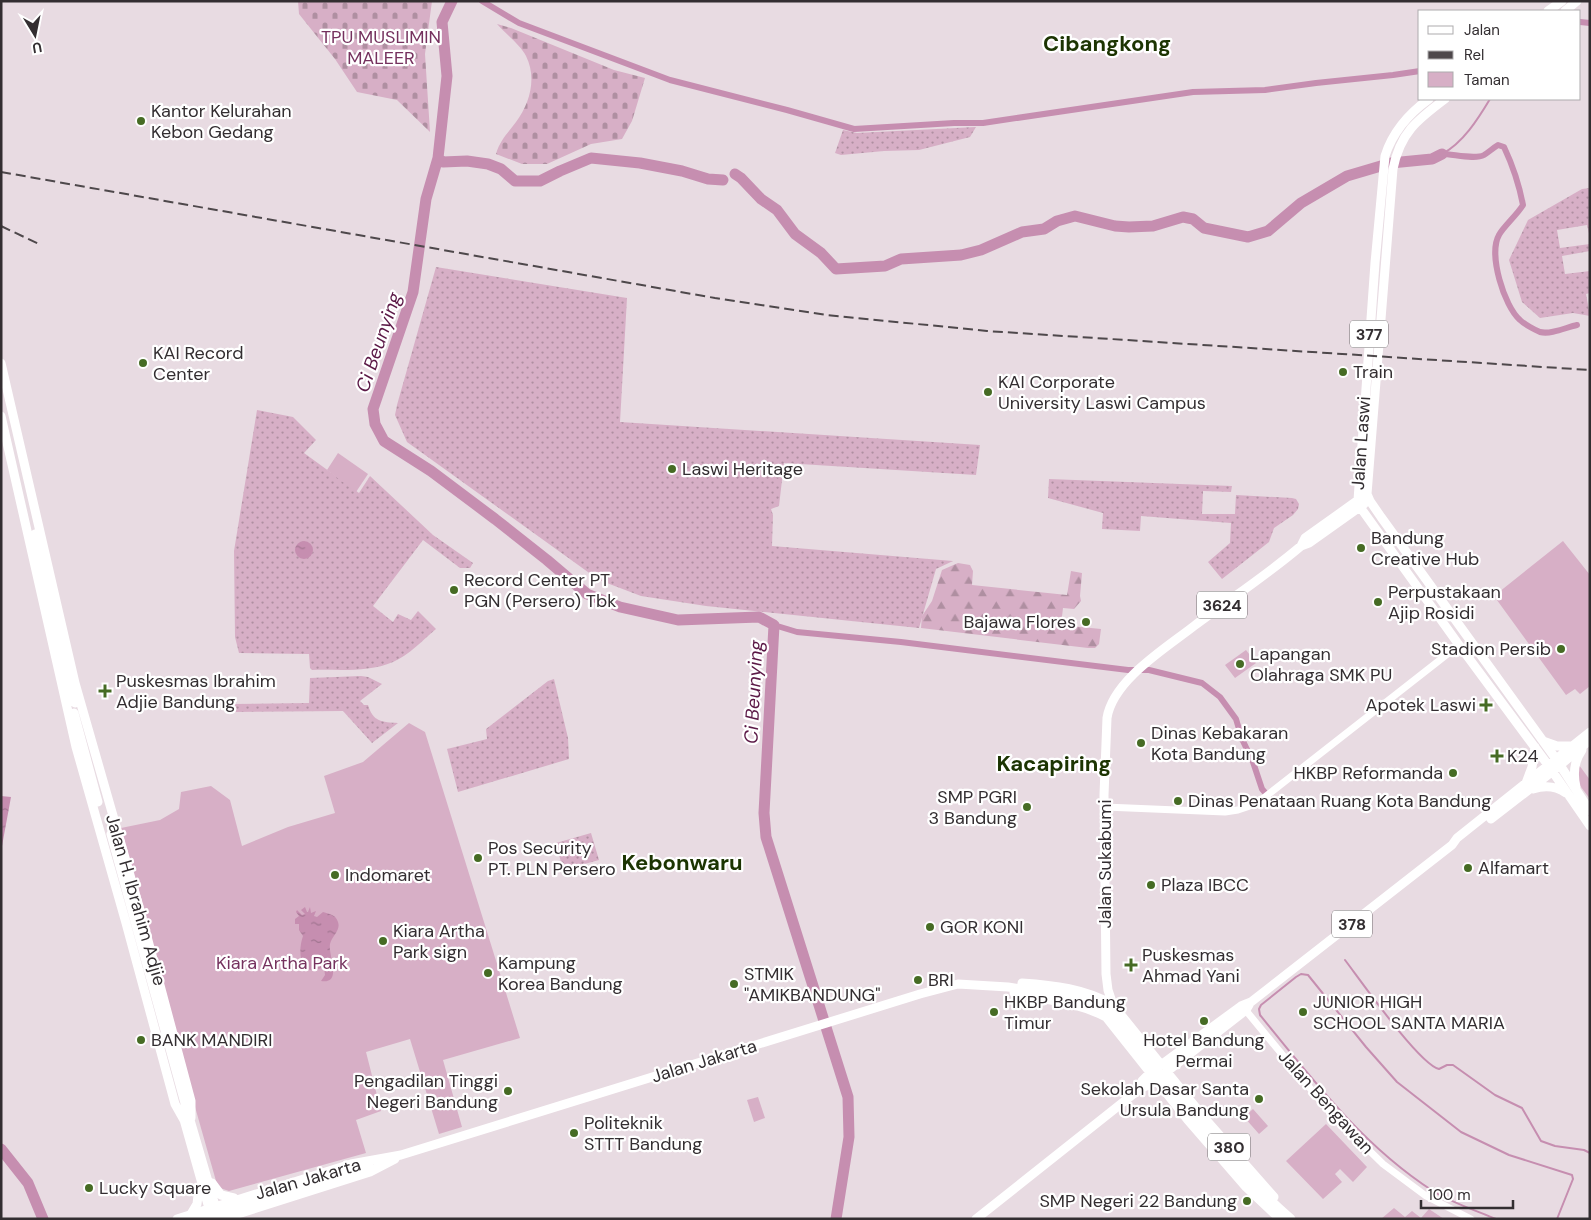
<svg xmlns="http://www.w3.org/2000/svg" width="1591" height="1220" font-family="'DM Sans',sans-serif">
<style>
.grass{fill:url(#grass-dots)}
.forest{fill:url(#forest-firs)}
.cemetery{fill:url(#cemetery-stones)}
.green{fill:#d7afc6}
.water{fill:url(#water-ripples)}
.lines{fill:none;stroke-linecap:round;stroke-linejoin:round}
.stream{stroke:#c68eb0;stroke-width:2}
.canal{stroke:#c68eb0;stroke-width:6}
.river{stroke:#c68eb0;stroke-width:11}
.minor{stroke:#fff;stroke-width:7}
.major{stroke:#fff;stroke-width:9}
.rail{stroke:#4e484b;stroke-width:2;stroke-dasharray:10 5;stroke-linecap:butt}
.poi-dot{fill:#466b24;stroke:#fff;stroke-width:2}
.labels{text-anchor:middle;stroke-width:4.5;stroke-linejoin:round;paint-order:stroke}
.shield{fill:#fff;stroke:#706d6f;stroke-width:1}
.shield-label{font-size:16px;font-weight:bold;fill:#332e31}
.park-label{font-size:18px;fill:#75315e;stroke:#fff}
.poi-label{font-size:18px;fill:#332e31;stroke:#fff;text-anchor:start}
.street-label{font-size:18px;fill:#332e31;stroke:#fff}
.water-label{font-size:19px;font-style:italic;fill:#5b1846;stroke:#fff}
.district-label{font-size:22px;font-weight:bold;fill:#1c3402;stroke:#fff}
</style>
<defs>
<pattern id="grass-dots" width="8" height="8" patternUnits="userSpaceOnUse" patternTransform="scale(1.25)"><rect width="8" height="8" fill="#d7afc6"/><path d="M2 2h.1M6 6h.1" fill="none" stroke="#af8fa1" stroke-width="1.8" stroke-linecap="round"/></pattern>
<pattern id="forest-firs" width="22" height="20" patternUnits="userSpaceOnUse" patternTransform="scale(1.25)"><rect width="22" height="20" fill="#d7afc6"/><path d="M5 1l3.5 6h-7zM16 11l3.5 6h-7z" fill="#af8fa1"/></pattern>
<pattern id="cemetery-stones" width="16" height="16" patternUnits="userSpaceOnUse" patternTransform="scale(1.25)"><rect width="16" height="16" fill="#d7afc6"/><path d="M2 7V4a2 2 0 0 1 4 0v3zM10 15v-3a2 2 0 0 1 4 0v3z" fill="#af8fa1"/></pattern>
<pattern id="water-ripples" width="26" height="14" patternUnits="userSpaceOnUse" patternTransform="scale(1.25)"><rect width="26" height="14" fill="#c68eb0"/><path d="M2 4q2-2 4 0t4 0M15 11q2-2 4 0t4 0" fill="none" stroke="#a17490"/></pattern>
</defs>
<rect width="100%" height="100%" fill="#e8dbe2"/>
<path class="grass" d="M976 127 970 137 919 150 884 151 841 155 835 153 843 130 857 133Z
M1590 188V238L1587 225 1557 230 1560 248 1590 244V251L1562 256 1565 274 1590 271V293L1586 294 1590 316 1573 313 1540 318 1522 302 1509 260 1528 220 1582 189Z
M436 267 627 298 620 422 980 445 976 475 784 463 779 506 771 509 773 515 772 546 953 561 936 569 919 628 706 606 641 596 599 580 407 442 395 415 397 405Z
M257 410 293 417 316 440 304 453 359 493 370 476 433 535 473 563 470 568H460L423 540 373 606 393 622 398 614 411 620 418 611 436 629C423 640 409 655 393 662 368 673 338 669 312 670L310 668 309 654 239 653 235 637 234 551Z
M1049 479 1232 486 1231 492 1203 491 1202 514H1235L1236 495 1292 498 1296 499 1299 504 1298 509 1293 515 1274 528 1269 542 1222 579 1208 562 1230 543 1231 523 1141 516 1140 531 1102 529 1103 513 1048 498Z
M361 676 368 677 382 684 360 701 364 705H368C373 722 382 722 398 723L372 743 343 711 234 712V704L309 703 310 678Z
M554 679 568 738 569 759 458 792 447 749 487 739 486 729 548 681Z
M591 833 599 860 563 870 556 843Z"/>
<path class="forest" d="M958 563 970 565 973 571 972 585 1067 595 1071 571 1082 573 1080 596 1081 601 1074 609 1063 608 1061 625 1101 629 1099 644 1095 648H1088L921 628 922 616 932 601 942 570Z"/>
<path class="cemetery" d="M298 1H432L425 54 430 132 397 100 357 92 335 59 299 14Z
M497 24 511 28 614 70 645 78 632 121 622 139 591 144 547 164H522L496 154C500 140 508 133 516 122 530 103 537 78 526 56 521 46 505 33 497 24Z"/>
<path class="green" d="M338 453 368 474 356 492 327 470Z
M1563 541 1590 575V686L1580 694 1575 689 1566 695 1494 596Z
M1246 650 1256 663 1235 678 1225 665Z
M409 723 425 732 520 1038 443 1060 462 1127 439 1134 410 1039 366 1052 381 1111 356 1120 366 1153 229 1191 220 1188 216 1181 169 1015 121 828 160 820 179 809 181 792 211 786 230 800 242 846 288 827 335 813 324 776 363 762Z
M1579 765 1590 780V799L1578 783Z
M758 1097 765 1118 754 1122 747 1100Z
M1253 1109 1268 1126 1259 1134 1244 1117Z
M1326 1124 1367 1167 1353 1182 1340 1169 1335 1174 1342 1182 1323 1199 1286 1161Z
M1394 1208 1405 1217 1412 1211 1421 1218 1429 1209 1444 1219H1381Z"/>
<path class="water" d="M295 550a9 9 0 1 1 18 0a9 9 0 1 1-18 0Z
M1 796 11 797 2 846H1Z
M305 907 307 912H308L310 907 311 913 316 911 314 916 317 917 323 912C330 914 336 915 338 922 341 930 332 936 330 944 328 956 343 984 321 981L325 975 324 967C300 979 297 953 303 936L299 930V924H295V919L299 916 296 912 297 910 302 915 305 914 301 910Z"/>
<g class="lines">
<path class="stream" d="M1442 154C1463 143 1478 119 1490 99
M1345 960C1361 981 1419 1064 1439 1069L1447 1065H1453L1495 1095 1522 1108 1541 1141 1555 1146 1584 1150 1590 1153
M1496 1219C1477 1211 1450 1202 1433 1191 1363 1146 1312 1079 1260 1015L1259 1009 1261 1005 1296 977 1301 974 1308 975 1366 1047 1397 1082 1461 1132 1509 1155 1572 1175 1573 1179 1557 1219"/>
<path class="canal" d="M482 1 519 23 670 80 787 110 854 129 954 123H983L1193 92 1265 90 1316 83 1393 75 1420 71
M1580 22 1590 23
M1442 154C1453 154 1475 160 1484 155 1489 152 1493 148 1498 145L1504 147C1513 166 1519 184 1523 205 1517 215 1503 227 1499 235 1488 254 1504 306 1520 320 1524 324 1535 330 1540 332 1551 335 1567 327 1577 325
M774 625 797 632 901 642 1128 670H1149L1202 683 1220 697 1236 719 1242 739 1253 762 1262 789 1274 803"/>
<path class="river" d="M452 1 442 22 447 76 438 158 426 199 413 292 373 409 375 424 384 441 431 471 495 519 547 560 587 594 620 607 678 620 759 617 774 625 764 813 766 837 848 1097 849 1137 836 1219
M438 158 443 162 467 161 488 164 501 169 515 181H540L560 171 591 158 640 163 682 171 708 179 723 180
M735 174 741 178 761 199 777 210 795 234 821 253 836 269 885 266 901 259 961 255 981 250 1022 232 1044 229 1057 221 1075 216 1115 226 1129 227 1153 226 1183 217 1193 219 1204 228 1248 237 1268 231 1301 203 1347 176 1391 163 1432 159 1442 154
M1 1149 28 1183 43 1219"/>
<path class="minor" d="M1105 807 1225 812 1238 810 1256 804 1459 645
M1243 1007 1328 1110 1383 1164 1426 1196 1471 1219"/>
<path class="major" d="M1548 11 1562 1
M1565 11 1577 1
M1429 99C1408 114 1393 131 1385 156L1375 263 1358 500 1360 507 1459 645 1548 765 1590 826
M1445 99C1417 120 1400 133 1393 169L1367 494 1370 501 1381 517 1556 759 1590 811
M1 363 75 683 138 903 191 1101V1118
M1 416 76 747 126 923 175 1104 184 1120
M35 534 52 619
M1301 546 1305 538 1361 498
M52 614 69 686 75 703
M74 713 98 802
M1543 741 1557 746H1571
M1526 783 1532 767 1535 747
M1576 787C1573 774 1574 761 1582 750
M1533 789C1545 785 1556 786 1566 793
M1491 819 1553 771 1590 740
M111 834 185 1103 219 1219
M1022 983C1053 985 1086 989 1113 1005L1159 1062 1164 1064
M1014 993C1045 1000 1078 1002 1106 1017L1187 1119 1246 1187 1280 1219
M1113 1005 1108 990 1106 974 1104 795 1107 718C1113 680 1166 648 1194 626 1230 599 1267 575 1301 546L1309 543 1364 504
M1167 1072 1207 1121 1274 1197
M1141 1088 1142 1081 1150 1073 1241 1006 1251 1002 1452 845 1457 838 1590 732
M183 1116 212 1219
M212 1183 221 1195 234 1198
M191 1214 197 1204 199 1187
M177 1219 351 1164 401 1155 920 994 958 984 1008 987 1078 997 1092 1001 1104 1007 1115 1017C1170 1086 1223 1160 1291 1219
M199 1219 369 1166
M222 1219 370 1172 395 1159
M976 1219 1141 1088 1151 1084 1246 1010 1249 1005"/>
<path class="rail" d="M1 172 715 298 827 315 987 331 1590 370
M1 226 41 245"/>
</g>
<g class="poi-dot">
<circle cx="141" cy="121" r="5"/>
<circle cx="143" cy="363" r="5"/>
<circle cx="1343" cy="372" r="5"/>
<circle cx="988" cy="392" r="5"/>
<circle cx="672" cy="469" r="5"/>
<circle cx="1361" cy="548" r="5"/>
<circle cx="454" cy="590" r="5"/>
<circle cx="1378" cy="602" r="5"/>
<circle cx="1086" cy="622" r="5"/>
<circle cx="1561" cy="649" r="5"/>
<circle cx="1240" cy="664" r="5"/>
<path d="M102.5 683.5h5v5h5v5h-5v5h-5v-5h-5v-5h5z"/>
<path d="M1483.5 697.5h5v5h5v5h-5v5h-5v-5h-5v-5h5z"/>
<circle cx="1141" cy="743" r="5"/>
<path d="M1494.5 748.5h5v5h5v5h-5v5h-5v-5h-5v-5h5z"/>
<circle cx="1453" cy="773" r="5"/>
<circle cx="1178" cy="801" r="5"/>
<circle cx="1027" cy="807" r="5"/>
<circle cx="478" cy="858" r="5"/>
<circle cx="1468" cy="868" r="5"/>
<circle cx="335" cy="875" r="5"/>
<circle cx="1151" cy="885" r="5"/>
<circle cx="930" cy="927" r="5"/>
<circle cx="383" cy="941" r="5"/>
<path d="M1128.5 957.5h5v5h5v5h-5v5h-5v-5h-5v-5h5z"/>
<circle cx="488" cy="973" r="5"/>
<circle cx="918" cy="980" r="5"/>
<circle cx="734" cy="984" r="5"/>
<circle cx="994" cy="1012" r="5"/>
<circle cx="1303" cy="1012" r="5"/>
<circle cx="1204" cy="1021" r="5"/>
<circle cx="141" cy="1040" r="5"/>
<circle cx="508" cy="1091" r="5"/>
<circle cx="1259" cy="1099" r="5"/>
<circle cx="574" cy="1133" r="5"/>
<circle cx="89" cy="1188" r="5"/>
<circle cx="1247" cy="1201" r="5"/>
</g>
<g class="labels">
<g class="shield">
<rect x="1350" y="320.5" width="38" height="27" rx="4"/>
<rect x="1197" y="591.5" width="50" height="27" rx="4"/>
<rect x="1332" y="910.5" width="40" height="27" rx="4"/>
<rect x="1208" y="1133.5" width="42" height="27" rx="4"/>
</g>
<g class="shield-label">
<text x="1369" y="340">377</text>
<text x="1222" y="611">3624</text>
<text x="1352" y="930">378</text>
<text x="1229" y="1153">380</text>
</g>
<g class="park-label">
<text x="381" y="43">TPU MUSLIMIN<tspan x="381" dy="21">MALEER</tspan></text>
<text x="282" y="969">Kiara Artha Park</text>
</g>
<g class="poi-label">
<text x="151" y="117">Kantor Kelurahan<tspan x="151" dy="21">Kebon Gedang</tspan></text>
<text x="153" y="359">KAI Record<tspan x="153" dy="21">Center</tspan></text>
<text x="1353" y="378">Train</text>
<text x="998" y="388">KAI Corporate<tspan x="998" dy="21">University Laswi Campus</tspan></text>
<text x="682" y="475">Laswi Heritage</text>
<text x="1371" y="544">Bandung<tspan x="1371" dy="21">Creative Hub</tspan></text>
<text x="464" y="586">Record Center PT<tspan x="464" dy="21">PGN (Persero) Tbk</tspan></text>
<text x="1388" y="598">Perpustakaan<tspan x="1388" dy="21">Ajip Rosidi</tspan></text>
<text x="1076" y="628" text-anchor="end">Bajawa Flores</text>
<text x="1551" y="655" text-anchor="end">Stadion Persib</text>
<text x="1250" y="660">Lapangan<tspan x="1250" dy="21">Olahraga SMK PU</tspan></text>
<text x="116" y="687">Puskesmas Ibrahim<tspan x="116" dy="21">Adjie Bandung</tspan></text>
<text x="1476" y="711" text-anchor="end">Apotek Laswi</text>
<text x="1151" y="739">Dinas Kebakaran<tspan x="1151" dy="21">Kota Bandung</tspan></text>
<text x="1507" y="762">K24</text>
<text x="1443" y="779" text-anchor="end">HKBP Reformanda</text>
<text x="1017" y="803" text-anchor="end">SMP PGRI<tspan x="1017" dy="21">3 Bandung</tspan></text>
<text x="1188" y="807">Dinas Penataan Ruang Kota Bandung</text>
<text x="488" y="854">Pos Security<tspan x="488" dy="21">PT. PLN Persero</tspan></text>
<text x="1478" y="874">Alfamart</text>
<text x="345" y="881">Indomaret</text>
<text x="1161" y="891">Plaza IBCC</text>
<text x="940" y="933">GOR KONI</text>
<text x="393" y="937">Kiara Artha<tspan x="393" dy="21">Park sign</tspan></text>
<text x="1142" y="961">Puskesmas<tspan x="1142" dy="21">Ahmad Yani</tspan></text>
<text x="498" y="969">Kampung<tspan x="498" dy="21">Korea Bandung</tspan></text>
<text x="744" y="980">STMIK<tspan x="744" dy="21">"AMIKBANDUNG"</tspan></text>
<text x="928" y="986">BRI</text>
<text x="1004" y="1008">HKBP Bandung<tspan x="1004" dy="21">Timur</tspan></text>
<text x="1313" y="1008">JUNIOR HIGH<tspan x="1313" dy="21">SCHOOL SANTA MARIA</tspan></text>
<text x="151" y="1046">BANK MANDIRI</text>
<text x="1204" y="1046" text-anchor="middle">Hotel Bandung<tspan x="1204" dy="21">Permai</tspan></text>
<text x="498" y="1087" text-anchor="end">Pengadilan Tinggi<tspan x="498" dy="21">Negeri Bandung</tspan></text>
<text x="1249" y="1095" text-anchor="end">Sekolah Dasar Santa<tspan x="1249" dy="21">Ursula Bandung</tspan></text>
<text x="584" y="1129">Politeknik<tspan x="584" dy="21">STTT Bandung</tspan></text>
<text x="99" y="1194">Lucky Square</text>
<text x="1237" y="1207" text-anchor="end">SMP Negeri 22 Bandung</text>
</g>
<g class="street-label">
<text transform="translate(1361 443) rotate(-86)" y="6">Jalan Laswi</text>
<text transform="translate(1105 864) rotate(-90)" y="6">Jalan Sukabumi</text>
<text transform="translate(136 900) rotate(74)" y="6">Jalan H. Ibrahim Adjie</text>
<text transform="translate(704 1061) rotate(-17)" y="6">Jalan Jakarta</text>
<text transform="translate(1326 1102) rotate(48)" y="6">Jalan Bengawan</text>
<text transform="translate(308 1179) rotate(-16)" y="6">Jalan Jakarta</text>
</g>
<g class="water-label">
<text transform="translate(378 342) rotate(-71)" y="7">Ci Beunying</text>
<text transform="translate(753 692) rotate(-87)" y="7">Ci Beunying</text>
</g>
<g class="district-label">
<text x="1107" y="51">Cibangkong</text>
<text x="1054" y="771">Kacapiring</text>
<text x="682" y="870">Kebonwaru</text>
</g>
</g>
<rect width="1591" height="1220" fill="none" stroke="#332e31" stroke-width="5"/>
<rect x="1418" y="10" width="162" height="90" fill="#ffffff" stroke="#adabad"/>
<rect x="1428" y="26" width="25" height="8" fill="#ffffff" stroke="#adabad"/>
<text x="1464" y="35" font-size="15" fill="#332e31">Jalan</text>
<rect x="1428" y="51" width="25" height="8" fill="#4e484b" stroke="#adabad"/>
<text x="1464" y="60" font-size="15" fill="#332e31">Rel</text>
<rect x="1428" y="72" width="25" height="15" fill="#d7afc6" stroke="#adabad"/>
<text x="1464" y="85" font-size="15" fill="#332e31">Taman</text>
<g transform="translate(35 35) rotate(170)" stroke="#ffffff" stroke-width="4" paint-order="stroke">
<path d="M0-4L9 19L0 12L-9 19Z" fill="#332e31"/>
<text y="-8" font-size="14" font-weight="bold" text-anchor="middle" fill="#332e31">U</text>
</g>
<path d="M1421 1200v8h92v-8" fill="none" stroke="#332e31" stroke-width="2.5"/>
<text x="1428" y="1200" font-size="15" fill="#332e31" stroke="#ffffff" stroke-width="4" paint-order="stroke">100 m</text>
</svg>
